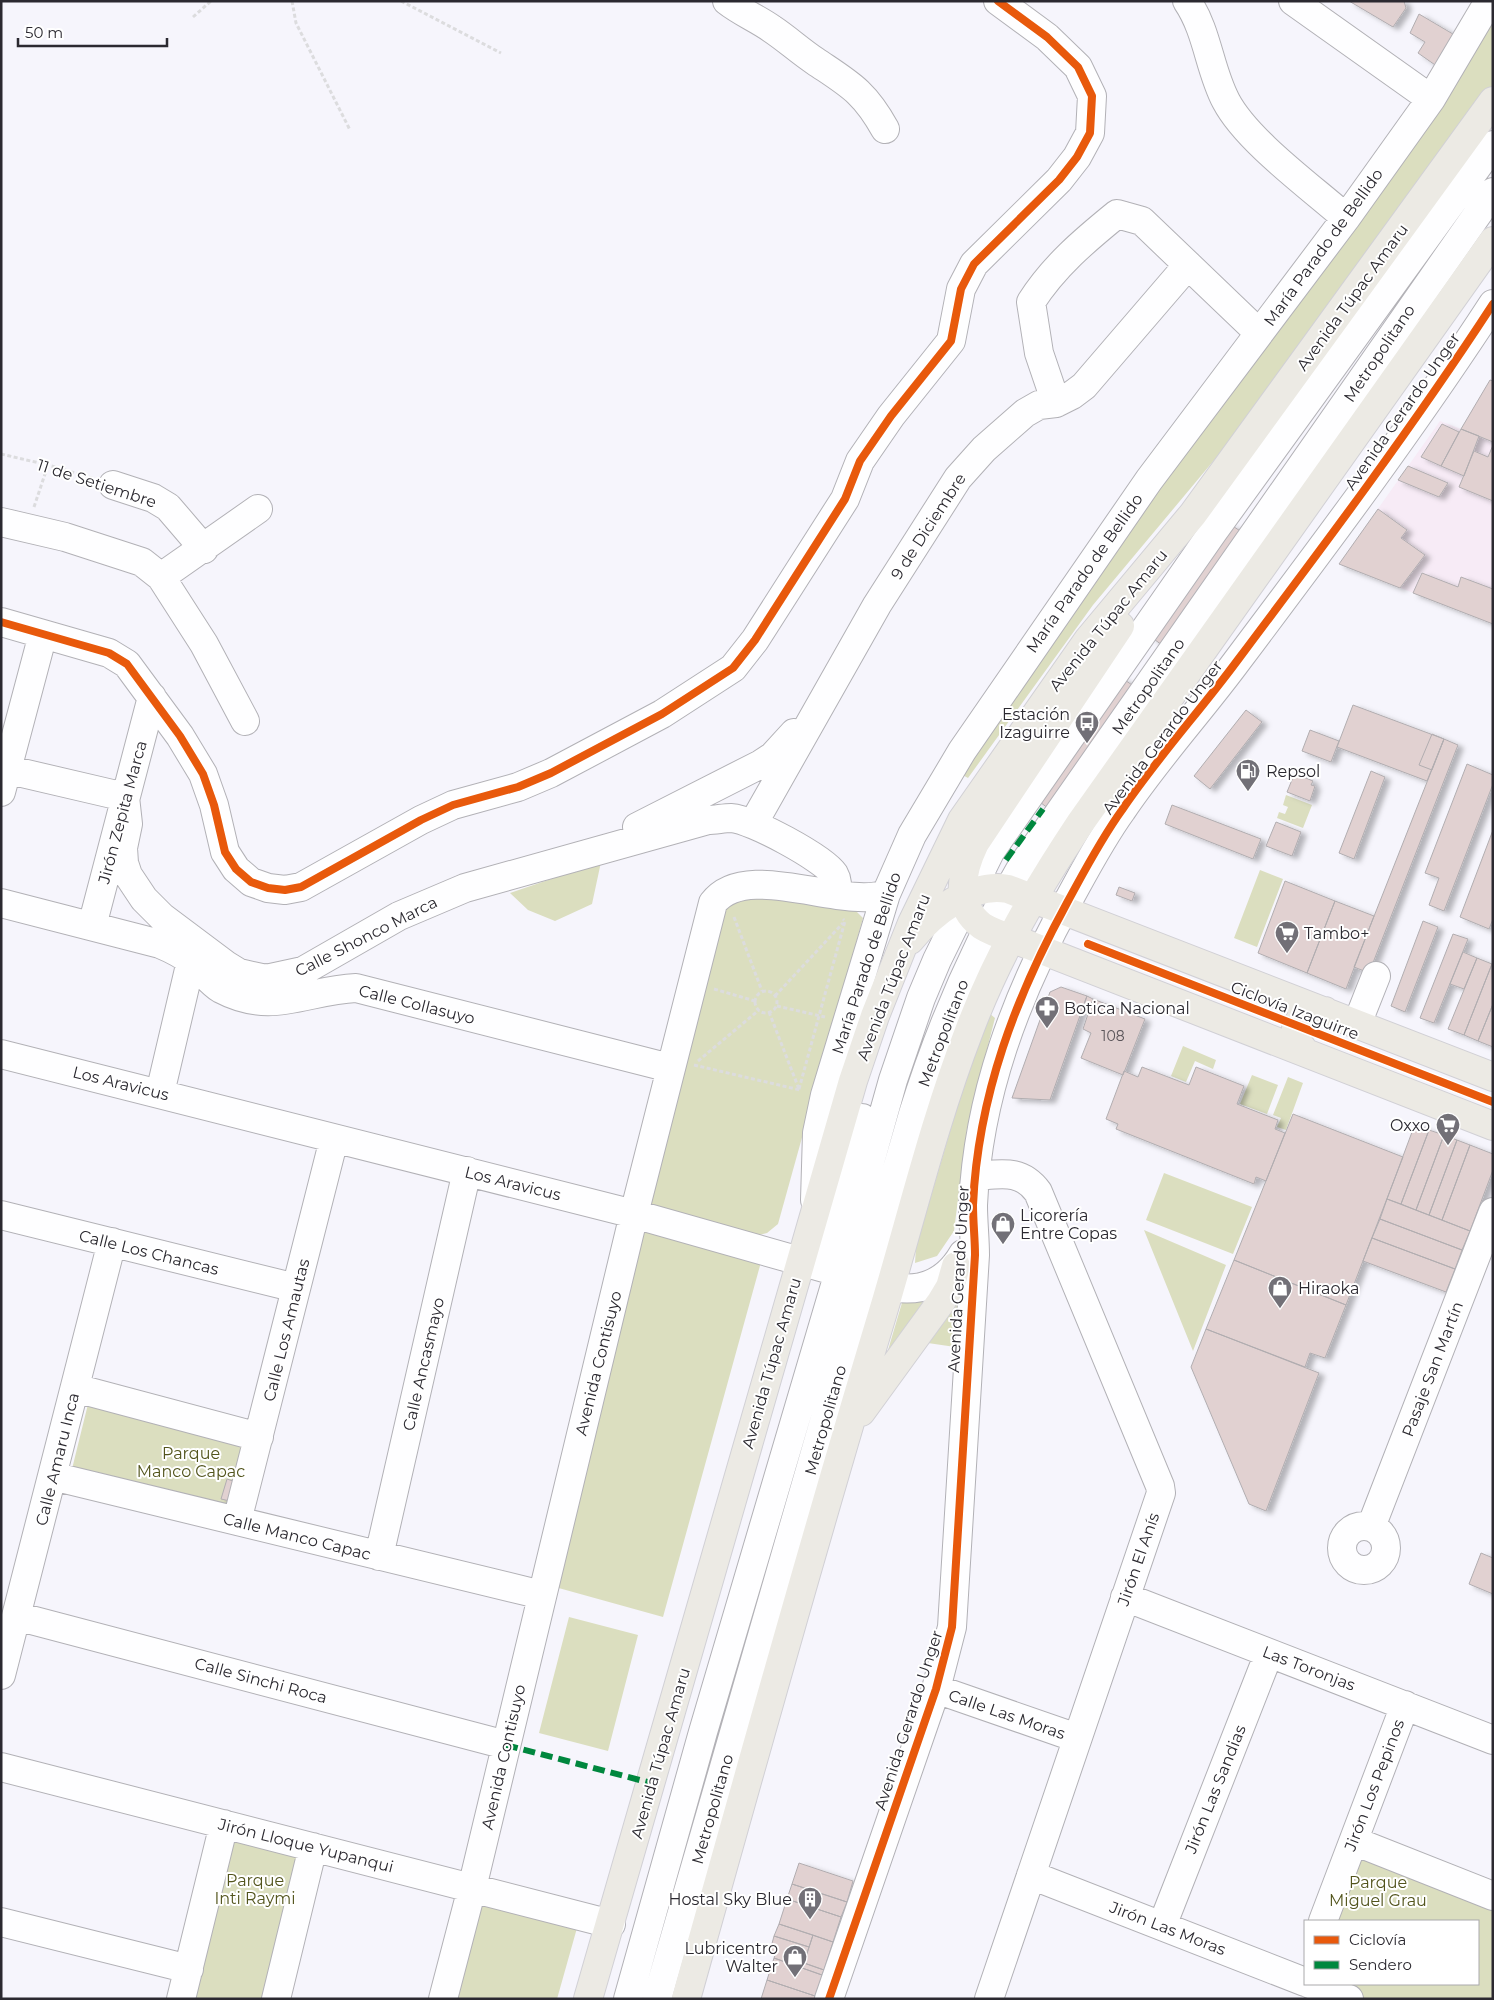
<svg xmlns="http://www.w3.org/2000/svg" width="1494" height="2000" font-family="Montserrat,sans-serif">
<style>
.industrial{fill:#f7ebf6}
.green{fill:#dbdebf}
.building{fill:#e1d1d1;stroke:#b1adb0;filter:url(#shadow)}
.lines{fill:none;stroke-linecap:round;stroke-linejoin:round}
.minor-casing{stroke:#b2b1b6;stroke-width:30}
.major-casing{stroke:#d1d0d5;stroke-width:30}
.path{stroke:#dcdcde;stroke-width:3;stroke-dasharray:4 2.5;stroke-linecap:butt}
.minor{stroke:#fefeff;stroke-width:28}
.major{stroke:#eceae4;stroke-width:28}
.quiet{stroke:#00873e;stroke-width:6;stroke-dasharray:12 6;stroke-linecap:butt}
.cycleway-casing{stroke:#fff;stroke-width:11}
.cycleway{stroke:#e8590c;stroke-width:8}
.labels{text-anchor:middle;stroke-width:4;stroke-linejoin:round;paint-order:stroke}
.number-label{font-size:14px;fill:#585358}
.street-label{font-size:16px;fill:#2b2930;stroke:#fff}
.poi-label{font-size:16px;fill:#2b2930;stroke:#fff;text-anchor:start}
.park-label{font-size:16px;fill:#52541c;stroke:#fff}
</style>
<defs>
<filter id="shadow"><feDropShadow dx="5.5" dy="3" stdDeviation="2.5" flood-color="#0004"/></filter>
</defs>
<rect width="100%" height="100%" fill="#f6f5fc"/>
<path class="industrial" d="M1493 376V624L1339 564 1440 421 1461 429Z"/>
<path class="green" d="M1493 3V95L1261 404 1093 605 968 778 957 772Z
M1286 795 1312 805 1303 828 1277 818 1279 812 1285 814 1288 807 1283 805Z
M601 862 592 904 555 921 528 910 510 893Z
M1260 870 1283 879 1257 947 1234 938Z
M760 892 852 907 863 918 778 1224 767 1233 755 1236 643 1207 720 901Z
M989 1013 995 1018 967 1128 954 1231 937 1256 915 1263 916 1247 966 1077Z
M1183 1046 1216 1060 1213 1069 1195 1061 1186 1082 1171 1076Z
M1252 1075 1278 1085 1267 1114 1240 1104Z
M1288 1077 1303 1083 1286 1130 1277 1127 1281 1118 1273 1115Z
M1164 1173 1252 1207 1233 1254 1146 1220Z
M642 1227 761 1262 663 1617 555 1587Z
M1144 1230 1226 1265 1193 1351Z
M967 1266 962 1348 921 1342Z
M939 1290 883 1367 904 1296Z
M89 1400 251 1441 233 1510 72 1469Z
M569 1617 638 1635 608 1751 539 1733Z
M230 1838 300 1855 265 1999H192Z
M1359 1852 1493 1903V1999H1367L1328 1984H1478V1921H1333Z
M476 1900 577 1928 557 1999H452Z"/>
<path class="building" d="M1349 1H1404L1406 8 1393 27Z
M1419 14 1458 37 1438 67 1418 53 1425 42 1410 33Z
M1490 380 1493 381V442L1461 429Z
M1442 424 1459 432 1441 466 1421 457Z
M1461 429 1479 436 1464 476 1441 466Z
M1493 445V501L1459 487 1474 451 1488 457Z
M1408 466 1448 483 1439 497 1398 480Z
M1378 509 1407 530 1401 538 1425 555 1400 588 1339 564Z
M1231 525 1242 532 1162 645 1151 637Z
M1422 573 1458 587 1461 577 1493 589V624L1413 593Z
M1122 678 1135 687 1049 809 1036 799Z
M1353 705 1444 739 1427 781 1337 747Z
M1246 710 1262 722 1210 789 1194 776Z
M1310 730 1339 741 1331 762 1302 751Z
M1432 734 1444 739 1432 770 1419 765Z
M1444 739 1458 745 1369 973 1354 967Z
M1467 764 1493 775V784L1444 911 1429 905 1439 878 1425 873Z
M1296 770 1302 773 1301 776 1313 781 1311 785 1315 786 1310 801 1287 792Z
M1371 771 1385 777 1354 859 1339 853Z
M1172 805 1261 839 1253 859 1165 824Z
M1276 822 1301 832 1292 856 1266 846Z
M1493 830V919L1489 929 1460 917Z
M1285 881 1335 901 1307 973 1258 953Z
M1119 887 1135 893 1132 901 1116 895Z
M1335 901 1374 916 1346 989 1307 973Z
M1423 921 1438 927 1405 1012 1391 1006Z
M1453 934 1468 939 1434 1023 1420 1018Z
M1463 952 1477 958 1464 989 1450 984Z
M1477 958 1492 964 1464 1035 1448 1029Z
M1492 964 1493 1004 1478 1041 1464 1035Z
M1061 987 1087 996 1050 1100 1012 1098 1050 992Z
M1087 996 1093 999 1089 1012 1082 1009Z
M1093 999 1145 1019 1123 1075 1081 1058 1091 1033 1083 1029Z
M1493 1004V1047L1478 1041Z
M1142 1067 1189 1085 1196 1067 1244 1086 1237 1104 1278 1120 1275 1129 1285 1133 1266 1181 1256 1177 1254 1184 1116 1129 1118 1124 1106 1119 1124 1071 1138 1077Z
M1293 1114 1403 1157 1346 1305 1234 1260Z
M1415 1124 1429 1130 1401 1204 1387 1199Z
M1429 1130 1444 1135 1416 1210 1401 1204Z
M1444 1135 1457 1140 1429 1215 1416 1210Z
M1457 1140 1470 1145 1442 1220 1429 1215Z
M1470 1145 1493 1154V1170L1470 1231 1442 1220Z
M1387 1199 1470 1231 1462 1250 1380 1219Z
M1380 1219 1462 1250 1455 1269 1372 1238Z
M1372 1238 1455 1269 1446 1292 1363 1261Z
M1234 1260 1346 1305 1325 1358 1310 1353 1305 1367 1206 1329Z
M1206 1329 1319 1373 1266 1511 1249 1504 1191 1367Z
M227 1479 239 1483 234 1502 221 1499Z
M1481 1553 1493 1558V1594L1469 1584Z
M799 1863 853 1881 847 1902 792 1884Z
M792 1884 847 1902 841 1917 787 1899Z
M787 1899 841 1917 833 1942 779 1924Z
M779 1924 813 1935 809 1947 774 1936Z
M813 1935 833 1942 824 1970 804 1963Z
M774 1936 809 1947 802 1968 774 1958 776 1953 770 1951Z
M774 1958 822 1975 825 1978 819 1994 815 1996 767 1980Z
M804 1963 824 1970 822 1975 802 1968Z
M767 1980 815 1996V1999H761Z"/>
<g class="lines">
<defs>
<path id="minor" d="M727 1C741 12 758 19 772 29 787 39 800 51 815 61 849 84 864 91 885 129
M1187 1C1208 32 1209 69 1226 101 1247 141 1311 187 1346 218
M1293 1 1431 99
M1056 403 1039 353 1031 302C1054 266 1085 240 1117 214L1142 221 1259 333
M113 485 153 498 168 507 204 549
M1 522 65 537 142 562 161 577 204 644 245 721
M161 577 258 509
M1 622 109 653 127 664 180 736 203 774 214 805 225 852 236 869 251 882 268 888 285 890 301 887 421 820 453 805 518 787 551 773 662 714 733 668 755 640 845 499 860 461 891 416 951 341 961 289 974 264 1059 180 1077 157 1090 133 1092 96 1078 67 1047 37 998 1
M1 768 125 797 128 824 123 848 124 863 128 875 144 899 162 917 226 965 239 973 266 979 303 971 399 916 465 888 708 820C715 820 724 818 731 818 751 819 823 858 834 874 838 881 837 885 836 893
M1 792 43 634
M753 824 877 605 958 478 984 449 1025 413 1039 405 1056 403 1072 395 1084 386 1188 265
M637 827 761 764 773 756 794 733
M1 903 160 944C172 949 183 954 193 963 202 971 211 983 221 989 272 1016 306 990 356 988L670 1068
M92 926 152 697
M1357 1024 1376 976
M1 1054 634 1214 891 1287C922 1293 947 1282 963 1254
M160 1093 191 961
M976 1176C1002 1174 1021 1169 1038 1192L1160 1486 1161 1493 989 1999
M815 1200 817 1133 825 1095 886 894 912 835 962 751 1149 480 1346 218 1431 99 1489 1
M1 1215 296 1288
M819 1266 862 1118
M75 1388 259 1437
M52 1476 542 1595
M237 1521 334 1139
M1342 1548a22 22 0 1 1 44 0a22 22 0 1 1-44 0Z
M1371 1527 1493 1212
M379 1556 467 1171
M1125 1597 1493 1740
M16 1616 506 1745
M1 1675 112 1242
M936 1689 1077 1738
M1 1767 611 1924
M1354 1841 1493 1896
M1031 1875 1305 1982
M1323 1921 1405 1705
M1 1922 189 1969
M1162 1926 1269 1653
M1310 1984 1349 1999
M181 1999 224 1824
M276 1999 313 1847
M443 1999 472 1888 634 1214 713 903C746 859 842 910 886 894
M628 1999 703 1732 839 1272 893 1080 921 998 937 960 990 852 1213 532 1493 145
M657 1999 913 1114C940 1027 976 944 1022 866L1493 192
M829 1999 936 1689 952 1627 975 1255C975 1239 973 1222 973 1205 978 1095 1016 996 1068 901 1085 870 1101 839 1122 810 1157 758 1200 711 1237 661 1325 544 1413 427 1493 304"/>
<path id="major" d="M1120 626 975 843C962 870 953 905 982 926 990 931 1001 935 1011 938L1493 1126
M910 940C933 912 971 882 1008 889L1493 1077
M1305 1052C1286 1030 1298 1012 1325 1011
M861 1412 941 1302 950 1287 956 1266
M588 1999 853 1081 875 1016 912 923 962 820 1088 640 1193 514 1493 101
M686 1999C749 1774 812 1548 879 1325 909 1227 932 1127 969 1031 997 956 1037 888 1081 822L1493 241"/>
</defs>
<use href="#minor" class="minor-casing"/>
<use href="#major" class="major-casing"/>
<path class="path" d="M292 1 296 23 350 130
M401 1 501 53
M193 17 211 1
M1 454 48 465 92 478
M34 507 48 465
M734 917 762 991
M714 989 755 1001
M755 1002a11 11 0 1 1 22 0a11 11 0 1 1-22 0Z
M775 996 843 923
M777 1006 825 1017
M769 1012 799 1089
M698 1061 759 1010
M694 1065 800 1090
M799 1089 845 921 843 919"/>
<use href="#minor" class="minor"/>
<use href="#major" class="major"/>
<path class="quiet" d="M1006 860 1043 809
M506 1745 651 1783"/>
<defs>
<path id="cycleway" d="M1 622 109 653 127 664 180 736 203 774 214 805 225 852 236 869 251 882 268 888 285 890 301 887 421 820 453 805 518 787 551 773 662 714 733 668 755 640 845 499 860 461 891 416 951 341 961 289 974 264 1059 180 1077 157 1090 133 1092 96 1078 67 1047 37 998 1
M1088 944 1493 1102
M829 1999 936 1689 952 1627 975 1255C975 1239 973 1222 973 1205 978 1095 1016 996 1068 901 1085 870 1101 839 1122 810 1157 758 1200 711 1237 661 1325 544 1413 427 1493 304"/>
</defs>
<use href="#cycleway" class="cycleway-casing"/>
<use href="#cycleway" class="cycleway"/>
</g>
<defs>
<symbol id="bus-pin" viewBox="-11 -11 22 30"><path d="M0 17L-7.5 6A9.5 9.5 0 1 1 7.5 6Z" fill="#727077" stroke="#fff"/><path d="M-5-6H5V4H4V6H2V4H-2V6H-4V4H-5ZM-3.5-4V0h7V-4ZM-3.5 1.2v1.5H-2V1.2ZM2 1.2v1.5H3.5V1.2Z" fill="#fff"/></symbol>
<symbol id="fuel-pin" viewBox="-11 -11 22 30"><path d="M0 17L-7.5 6A9.5 9.5 0 1 1 7.5 6Z" fill="#727077" stroke="#fff"/><path d="M-5.5-6h7V0h2V4h1.3V-2.5L3-4.5l.8-.8L6-3V5H2.5V1h-1V6h-7ZM-4.2-4.7v3.2H.2V-4.7Z" fill="#fff"/></symbol>
<symbol id="supermarket-pin" viewBox="-11 -11 22 30"><path d="M0 17L-7.5 6A9.5 9.5 0 1 1 7.5 6Z" fill="#727077" stroke="#fff"/><path d="M-6-5.5h2.5l.6 2H6L4.5 2H-2.5L-4.4-4H-6ZM-1.5 3.2a1.3 1.3 0 1 0 .1 0ZM3 3.2a1.3 1.3 0 1 0 .1 0Z" fill="#fff"/></symbol>
<symbol id="pharmacy-pin" viewBox="-11 -11 22 30"><path d="M0 17L-7.5 6A9.5 9.5 0 1 1 7.5 6Z" fill="#727077" stroke="#fff"/><path d="M-2-6h4v4h4v4h-4v4h-4v-4h-4v-4h4Z" fill="#fff"/></symbol>
<symbol id="shop-pin" viewBox="-11 -11 22 30"><path d="M0 17L-7.5 6A9.5 9.5 0 1 1 7.5 6Z" fill="#727077" stroke="#fff"/><path d="M-5-2.5h2.3a2.7 3.5 0 0 1 5.4 0H5L5.5 6h-11ZM-1.5-2.5h3a1.5 2.3 0 0 0-3 0Z" fill="#fff"/></symbol>
<symbol id="building-pin" viewBox="-11 -11 22 30"><path d="M0 17L-7.5 6A9.5 9.5 0 1 1 7.5 6Z" fill="#727077" stroke="#fff"/><path d="M-4-6H4V6H1V3H-1V6H-4ZM-2.5-4.3h1.7v1.8h-1.7ZM.8-4.3h1.7v1.8H.8ZM-2.5-1h1.7V.8h-1.7ZM.8-1h1.7V.8H.8Z" fill="#fff"/></symbol>
</defs>
<g fill-rule="evenodd">
<use href="#bus-pin" x="1073" y="709" width="28" height="38"/>
<use href="#fuel-pin" x="1234" y="757" width="28" height="38"/>
<use href="#supermarket-pin" x="1273" y="919" width="28" height="38"/>
<use href="#pharmacy-pin" x="1033" y="994" width="28" height="38"/>
<use href="#supermarket-pin" x="1434" y="1111" width="28" height="38"/>
<use href="#shop-pin" x="989" y="1210" width="28" height="38"/>
<use href="#shop-pin" x="1266" y="1274" width="28" height="38"/>
<use href="#building-pin" x="796" y="1885" width="28" height="38"/>
<use href="#shop-pin" x="781" y="1943" width="28" height="38"/>
</g>
<g class="labels">
<g class="number-label">
<text x="1113" y="1041">108</text>
</g>
<g class="street-label">
<text transform="translate(1323 247) rotate(-54)" y="6">María Parado de Bellido</text>
<text transform="translate(1352 297) rotate(-54)" y="6">Avenida Túpac Amaru</text>
<text transform="translate(1379 353) rotate(-56)" y="6">Metropolitano</text>
<text transform="translate(1402 411) rotate(-55)" y="6">Avenida Gerardo Unger</text>
<text transform="translate(97 483) rotate(18)" y="6">11 de Setiembre</text>
<text transform="translate(928 526) rotate(-57)" y="6">9 de Diciembre</text>
<text transform="translate(1084 573) rotate(-55)" y="6">María Parado de Bellido</text>
<text transform="translate(1108 620) rotate(-51)" y="6">Avenida Túpac Amaru</text>
<text transform="translate(1148 686) rotate(-55)" y="6">Metropolitano</text>
<text transform="translate(1162 737) rotate(-53)" y="6">Avenida Gerardo Unger</text>
<text transform="translate(122 812) rotate(-75)" y="6">Jirón Zepita Marca</text>
<text transform="translate(366 936) rotate(-27)" y="6">Calle Shonco Marca</text>
<text transform="translate(866 963) rotate(-72)" y="6">María Parado de Bellido</text>
<text transform="translate(893 977) rotate(-69)" y="6">Avenida Túpac Amaru</text>
<text transform="translate(417 1004) rotate(14)" y="6">Calle Collasuyo</text>
<text transform="translate(1295 1010) rotate(21)" y="6">Ciclovía Izaguirre</text>
<text transform="translate(943 1033) rotate(-69)" y="6">Metropolitano</text>
<text transform="translate(121 1083) rotate(14)" y="6">Los Aravicus</text>
<text transform="translate(513 1183) rotate(14)" y="6">Los Aravicus</text>
<text transform="translate(149 1252) rotate(14)" y="6">Calle Los Chancas</text>
<text transform="translate(958 1279) rotate(-87)" y="6">Avenida Gerardo Unger</text>
<text transform="translate(286 1330) rotate(-76)" y="6">Calle Los Amautas</text>
<text transform="translate(598 1363) rotate(-76)" y="6">Avenida Contisuyo</text>
<text transform="translate(771 1363) rotate(-74)" y="6">Avenida Túpac Amaru</text>
<text transform="translate(423 1364) rotate(-77)" y="6">Calle Ancasmayo</text>
<text transform="translate(1432 1369) rotate(-69)" y="6">Pasaje San Martín</text>
<text transform="translate(825 1420) rotate(-74)" y="6">Metropolitano</text>
<text transform="translate(57 1459) rotate(-76)" y="6">Calle Amaru Inca</text>
<text transform="translate(297 1536) rotate(14)" y="6">Calle Manco Capac</text>
<text transform="translate(1138 1559) rotate(-71)" y="6">Jirón El Anís</text>
<text transform="translate(1309 1668) rotate(21)" y="6">Las Toronjas</text>
<text transform="translate(261 1680) rotate(15)" y="6">Calle Sinchi Roca</text>
<text transform="translate(1007 1714) rotate(19)" y="6">Calle Las Moras</text>
<text transform="translate(908 1720) rotate(-72)" y="6">Avenida Gerardo Unger</text>
<text transform="translate(660 1753) rotate(-74)" y="6">Avenida Túpac Amaru</text>
<text transform="translate(503 1757) rotate(-77)" y="6">Avenida Contisuyo</text>
<text transform="translate(1374 1785) rotate(-69)" y="6">Jirón Los Pepinos</text>
<text transform="translate(1215 1789) rotate(-68)" y="6">Jirón Las Sandias</text>
<text transform="translate(712 1809) rotate(-74)" y="6">Metropolitano</text>
<text transform="translate(306 1845) rotate(14)" y="6">Jirón Lloque Yupanqui</text>
<text transform="translate(1168 1928) rotate(21)" y="6">Jirón Las Moras</text>
</g>
<g class="poi-label">
<text x="1070" y="720" text-anchor="end">Estación<tspan x="1070" dy="18">Izaguirre</tspan></text>
<text x="1266" y="777">Repsol</text>
<text x="1304" y="939">Tambo+</text>
<text x="1064" y="1014">Botica Nacional</text>
<text x="1430" y="1131" text-anchor="end">Oxxo</text>
<text x="1020" y="1221">Licorería<tspan x="1020" dy="18">Entre Copas</tspan></text>
<text x="1298" y="1294">Hiraoka</text>
<text x="792" y="1905" text-anchor="end">Hostal Sky Blue</text>
<text x="778" y="1954" text-anchor="end">Lubricentro<tspan x="778" dy="18">Walter</tspan></text>
</g>
<g class="park-label">
<text x="191" y="1459">Parque<tspan x="191" dy="18">Manco Capac</tspan></text>
<text x="255" y="1886">Parque<tspan x="255" dy="18">Inti Raymi</tspan></text>
<text x="1378" y="1888">Parque<tspan x="1378" dy="18">Miguel Grau</tspan></text>
</g>
</g>
<rect width="1494" height="2000" fill="none" stroke="#2b2930" stroke-width="5"/>
<rect x="1304" y="1920" width="175" height="65" fill="#ffffff" stroke="#aaa9ac"/>
<rect x="1314" y="1936" width="25" height="8" fill="#e8590c" stroke="#aaa9ac"/>
<text x="1349" y="1945" font-size="15" fill="#2b2930">Ciclovía</text>
<rect x="1314" y="1961" width="25" height="8" fill="#00873e" stroke="#aaa9ac"/>
<text x="1349" y="1970" font-size="15" fill="#2b2930">Sendero</text>
<path d="M18 38v8h149v-8" fill="none" stroke="#2b2930" stroke-width="2.5"/>
<text x="25" y="38" font-size="15" fill="#2b2930" stroke="#ffffff" stroke-width="4" paint-order="stroke">50 m</text>
</svg>
